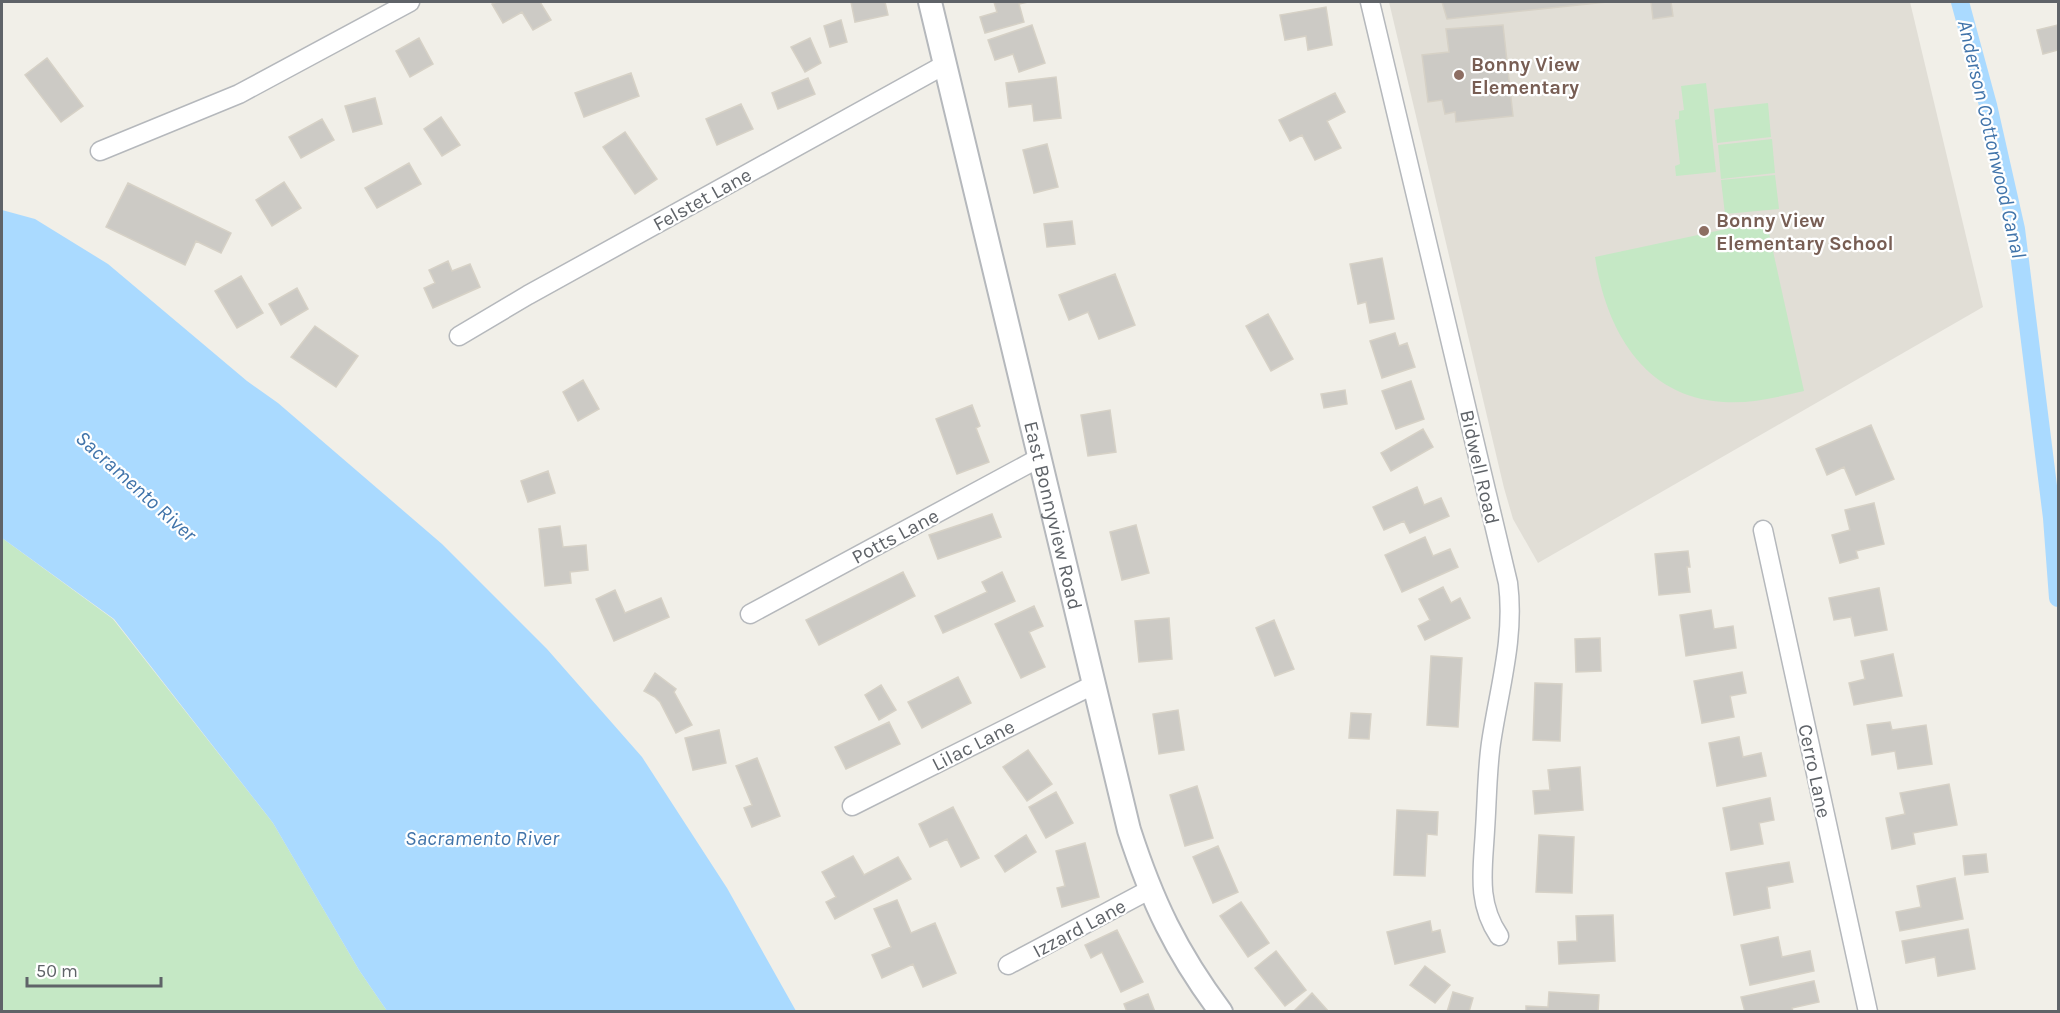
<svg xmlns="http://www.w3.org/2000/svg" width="2060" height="1013" font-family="Karla,sans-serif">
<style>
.education{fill:#e1ded6}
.green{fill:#c5e8c5}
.water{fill:#aadaff}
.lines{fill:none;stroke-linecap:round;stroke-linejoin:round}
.canal{stroke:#aadaff;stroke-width:18}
.building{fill:#cccac5;stroke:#d6d1c6;stroke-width:1.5}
.minor-casing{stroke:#b5b8bc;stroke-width:21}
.tertiary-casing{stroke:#b5b8bc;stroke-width:26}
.minor{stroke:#fff;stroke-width:18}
.tertiary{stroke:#fff;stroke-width:22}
.education-dot{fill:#8d6e63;stroke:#fff;stroke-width:2}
.labels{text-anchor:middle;stroke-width:4.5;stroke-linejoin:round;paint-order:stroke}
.education-label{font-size:20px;font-weight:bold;fill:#785e54;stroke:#fff;text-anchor:start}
.street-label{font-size:20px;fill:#5f6368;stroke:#fff}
.water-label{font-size:21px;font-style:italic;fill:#4174aa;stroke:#fff}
</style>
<rect width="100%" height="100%" fill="#f1efe8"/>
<path class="education" d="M1389 2H1910L1983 307 1538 563 1513 519 1504 488Z"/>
<path class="green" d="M1706 83 1716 172 1676 176 1675 166 1680 164 1675 120 1679 119V111L1684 110 1681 86Z
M1768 103 1771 137 1717 143 1714 109Z
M1772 139 1775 173 1721 179 1718 145Z
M1775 175 1779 209 1725 214 1721 180Z
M1754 223 1769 233 1804 391C1777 397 1751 404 1723 402 1643 397 1606 329 1595 257Z
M2 538 113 619 273 823 359 970 387 1011H2Z"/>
<path class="water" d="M2 210 35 219 108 264 247 381 278 403 442 544 547 649 642 757 727 888 796 1011H387L359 970 273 823 114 619 2 538Z"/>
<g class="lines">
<path class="canal" d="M1960 2 1988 105 2016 229 2052 518 2058 598"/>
</g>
<path class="building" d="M497 2H540L551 20 533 30 522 12 503 23 492 4Z
M851 2H885L888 15 855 22Z
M994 2H1028L1019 4 1024 22 985 33 980 17 997 12Z
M1442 2H1607L1447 19Z
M1651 2H1671L1673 16 1653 19Z
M1326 7 1332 45 1308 50 1306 36 1285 40 1280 15Z
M841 20 847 42 830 47 824 26Z
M1032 25 1045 63 1019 72 1013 54 995 60 988 40Z
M1503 25 1513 116 1456 122 1455 112 1445 114 1442 100 1428 102 1422 55 1449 52 1446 29Z
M2058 25V50L2043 54 2037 30Z
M419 38 433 64 410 77 396 51Z
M810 38 821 63 805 72 791 47Z
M47 58 83 106 61 122 25 75Z
M631 73 639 96 584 117 575 93Z
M1056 77 1061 118 1034 121 1032 104 1009 107 1006 83Z
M808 78 815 94 778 109 772 93Z
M1335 93 1345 112 1327 121 1341 148 1315 160 1302 135 1290 141 1279 120Z
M375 98 382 124 353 132 345 106Z
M741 104 753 129 717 145 706 119Z
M441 117 460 145 442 156 424 129Z
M322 119 334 140 301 158 289 137Z
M625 132 657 179 635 194 603 147Z
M1047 144 1058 187 1034 193 1023 150Z
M409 163 421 184 377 208 365 188Z
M284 182 301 208 272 226 256 200Z
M128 183 231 233 221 253 196 241 185 265 106 227Z
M1072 221 1075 244 1047 247 1044 224Z
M1382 258 1394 319 1370 323 1366 302 1358 304 1350 264Z
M448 261 452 271 470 264 480 287 433 308 424 288 435 283 429 270Z
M1115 274 1135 325 1099 339 1088 312 1069 320 1059 295Z
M241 276 263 313 237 328 215 291Z
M297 288 308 309 281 325 269 304Z
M1268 314 1293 359 1271 371 1246 326Z
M315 326 358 356 336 387 291 357Z
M1395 333 1399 346 1407 343 1415 367 1382 378 1370 341Z
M583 380 599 409 578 421 563 392Z
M1411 381 1424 419 1396 429 1382 391Z
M1345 390 1347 404 1324 408 1321 394Z
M972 405 980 426 976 428 989 462 957 474 936 419Z
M1110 410 1116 452 1088 456 1081 415Z
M1871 425 1894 479 1856 495 1844 467 1827 475 1816 449Z
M1423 429 1433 447 1391 471 1381 453Z
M548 471 555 493 528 502 521 481Z
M1417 487 1424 505 1441 498 1449 516 1410 533 1404 521 1384 530 1373 507Z
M1874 503 1884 544 1856 551 1858 558 1840 563 1832 535 1850 530 1845 510Z
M992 514 1001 537 938 559 929 535Z
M1136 525 1149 573 1122 580 1110 532Z
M560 526 563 547 586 545 588 570 570 572 571 583 545 586 539 529Z
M1425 537 1433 556 1450 549 1458 567 1402 592 1385 555Z
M1688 551 1690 567H1687L1690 592 1659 595 1655 554Z
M903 572 915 596 819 645 806 620Z
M1002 572 1015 601 943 633 935 616 987 592 982 582Z
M1443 587 1451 603 1460 598 1470 618 1425 640 1418 626 1430 620 1419 599Z
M1879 588 1887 630 1855 636 1851 617 1834 620 1829 598Z
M615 590 625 613 661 598 669 617 614 641 596 599Z
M1034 606 1043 626 1029 632 1045 667 1021 678 995 624Z
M1711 610 1714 629 1733 626 1736 648 1686 656 1680 615Z
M1169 618 1172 659 1139 662 1135 621Z
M1274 620 1294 669 1275 676 1256 628Z
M1600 638 1601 671 1576 672 1575 639Z
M1893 654 1902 696 1854 705 1849 683 1865 679 1861 661Z
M1431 656 1462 658 1458 727 1427 725Z
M1742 672 1746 693 1730 696 1734 717 1702 723 1694 681Z
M655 673 676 689 674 692 692 725 676 733 660 702 655 697 644 691Z
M958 677 971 703 922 728 908 702Z
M1535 683 1562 684 1560 741 1533 740Z
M881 685 896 710 879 720 865 695Z
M1178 710 1184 750 1159 754 1153 714Z
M1351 713 1371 714 1369 739 1349 738Z
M889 722 900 744 846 769 835 747Z
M1890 722 1892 730 1926 725 1932 764 1898 769 1895 751 1872 755 1867 725Z
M719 730 726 763 693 770 685 738Z
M1739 737 1743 757 1761 753 1766 776 1717 786 1709 743Z
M1028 750 1052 784 1027 801 1003 767Z
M757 758 780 816 752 827 744 808 752 805 736 766Z
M1580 767 1583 810 1535 814 1533 791 1550 790 1548 770Z
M1949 784 1957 825 1913 833 1915 844 1892 849 1886 818 1905 814 1900 793Z
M1197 786 1213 838 1185 846 1170 795Z
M1056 792 1073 823 1046 838 1029 807Z
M1770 798 1774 820 1759 823 1763 844 1731 850 1723 808Z
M953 807 979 858 961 867 947 839 930 847 919 824Z
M1397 810 1438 812 1437 835 1427 834 1425 876 1394 875Z
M1026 835 1036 852 1005 872 995 856Z
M1539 835 1574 837 1572 893 1536 892Z
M1085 843 1099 897 1062 907 1057 888 1065 886 1056 851Z
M1218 846 1238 892 1213 903 1193 857Z
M1986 854 1988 872 1965 875 1963 856Z
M853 856 864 875 898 857 911 879 835 919 826 902 836 897 822 872Z
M1789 862 1793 882 1767 887 1770 908 1734 915 1726 873Z
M1955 878 1963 919 1900 931 1896 912 1921 907 1917 886Z
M897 900 911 933 935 923 956 973 923 987 913 964 882 978 872 955 891 947 874 909Z
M1241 902 1269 943 1248 957 1220 916Z
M1613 915 1615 961 1559 964 1558 942 1577 941 1576 916Z
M1430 921 1432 932 1440 930 1445 952 1395 964 1387 932Z
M1968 929 1975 969 1938 976 1935 957 1906 963 1902 941Z
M1117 930 1143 982 1121 992 1102 952 1091 958 1085 945Z
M1778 937 1782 957 1810 951 1814 971 1750 985 1741 945Z
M1276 951 1306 990 1285 1006 1255 968Z
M1425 966 1450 985 1435 1003 1410 985Z
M1814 981 1819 1002 1792 1008 1793 1012H1745L1741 997Z
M1453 992 1473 998 1469 1012H1447Z
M1549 992 1599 995 1598 1012H1526V1006L1548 1007Z
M1312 993 1329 1012H1293Z
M1148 994 1155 1012H1127L1124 1004Z"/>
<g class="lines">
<defs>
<path id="minor" d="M1370 2 1508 583C1515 638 1499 689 1491 743 1487 771 1487 801 1485 830 1483 869 1476 902 1499 936
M100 151 239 94 410 2
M459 336 528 295 946 64
M1763 530 1868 1012
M750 614 1039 458
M852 806 1093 685
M1008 965 1149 890"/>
<g id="tertiary">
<path id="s1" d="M930 2 1129 830C1152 901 1176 952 1221 1012"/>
</g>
</defs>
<use href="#minor" class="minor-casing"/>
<use href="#tertiary" class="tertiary-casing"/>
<use href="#minor" class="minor"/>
<use href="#tertiary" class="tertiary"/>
</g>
<g class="education-dot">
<circle cx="1459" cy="75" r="6"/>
<circle cx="1704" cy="231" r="6"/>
</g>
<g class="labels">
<g class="education-label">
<text x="1471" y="71">Bonny View<tspan x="1471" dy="23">Elementary</tspan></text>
<text x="1716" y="227">Bonny View<tspan x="1716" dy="23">Elementary School</tspan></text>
</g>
<g class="street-label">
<text transform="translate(702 199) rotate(-29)" y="7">Felstet Lane</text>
<text transform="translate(1480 467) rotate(77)" y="7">Bidwell Road</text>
<text dy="7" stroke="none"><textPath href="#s1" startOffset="528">East Bonnyview Road</textPath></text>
<text transform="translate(895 536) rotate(-28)" y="7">Potts Lane</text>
<text transform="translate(973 745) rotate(-27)" y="7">Lilac Lane</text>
<text transform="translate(1815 771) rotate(78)" y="7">Cerro Lane</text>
<text transform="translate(1079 928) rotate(-28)" y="7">Izzard Lane</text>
</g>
<g class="water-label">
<text transform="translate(1992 139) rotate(77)" y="7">Anderson Cottonwood Canal</text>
<text transform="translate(136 486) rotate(42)" y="7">Sacramento River</text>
<text x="482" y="845">Sacramento River</text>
</g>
</g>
<rect width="2060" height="1013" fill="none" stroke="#5f6368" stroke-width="6"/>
<path d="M27 977v9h134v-9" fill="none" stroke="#5f6368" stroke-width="3"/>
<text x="36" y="977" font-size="18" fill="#5f6368" stroke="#ffffff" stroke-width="4.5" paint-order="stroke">50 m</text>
</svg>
